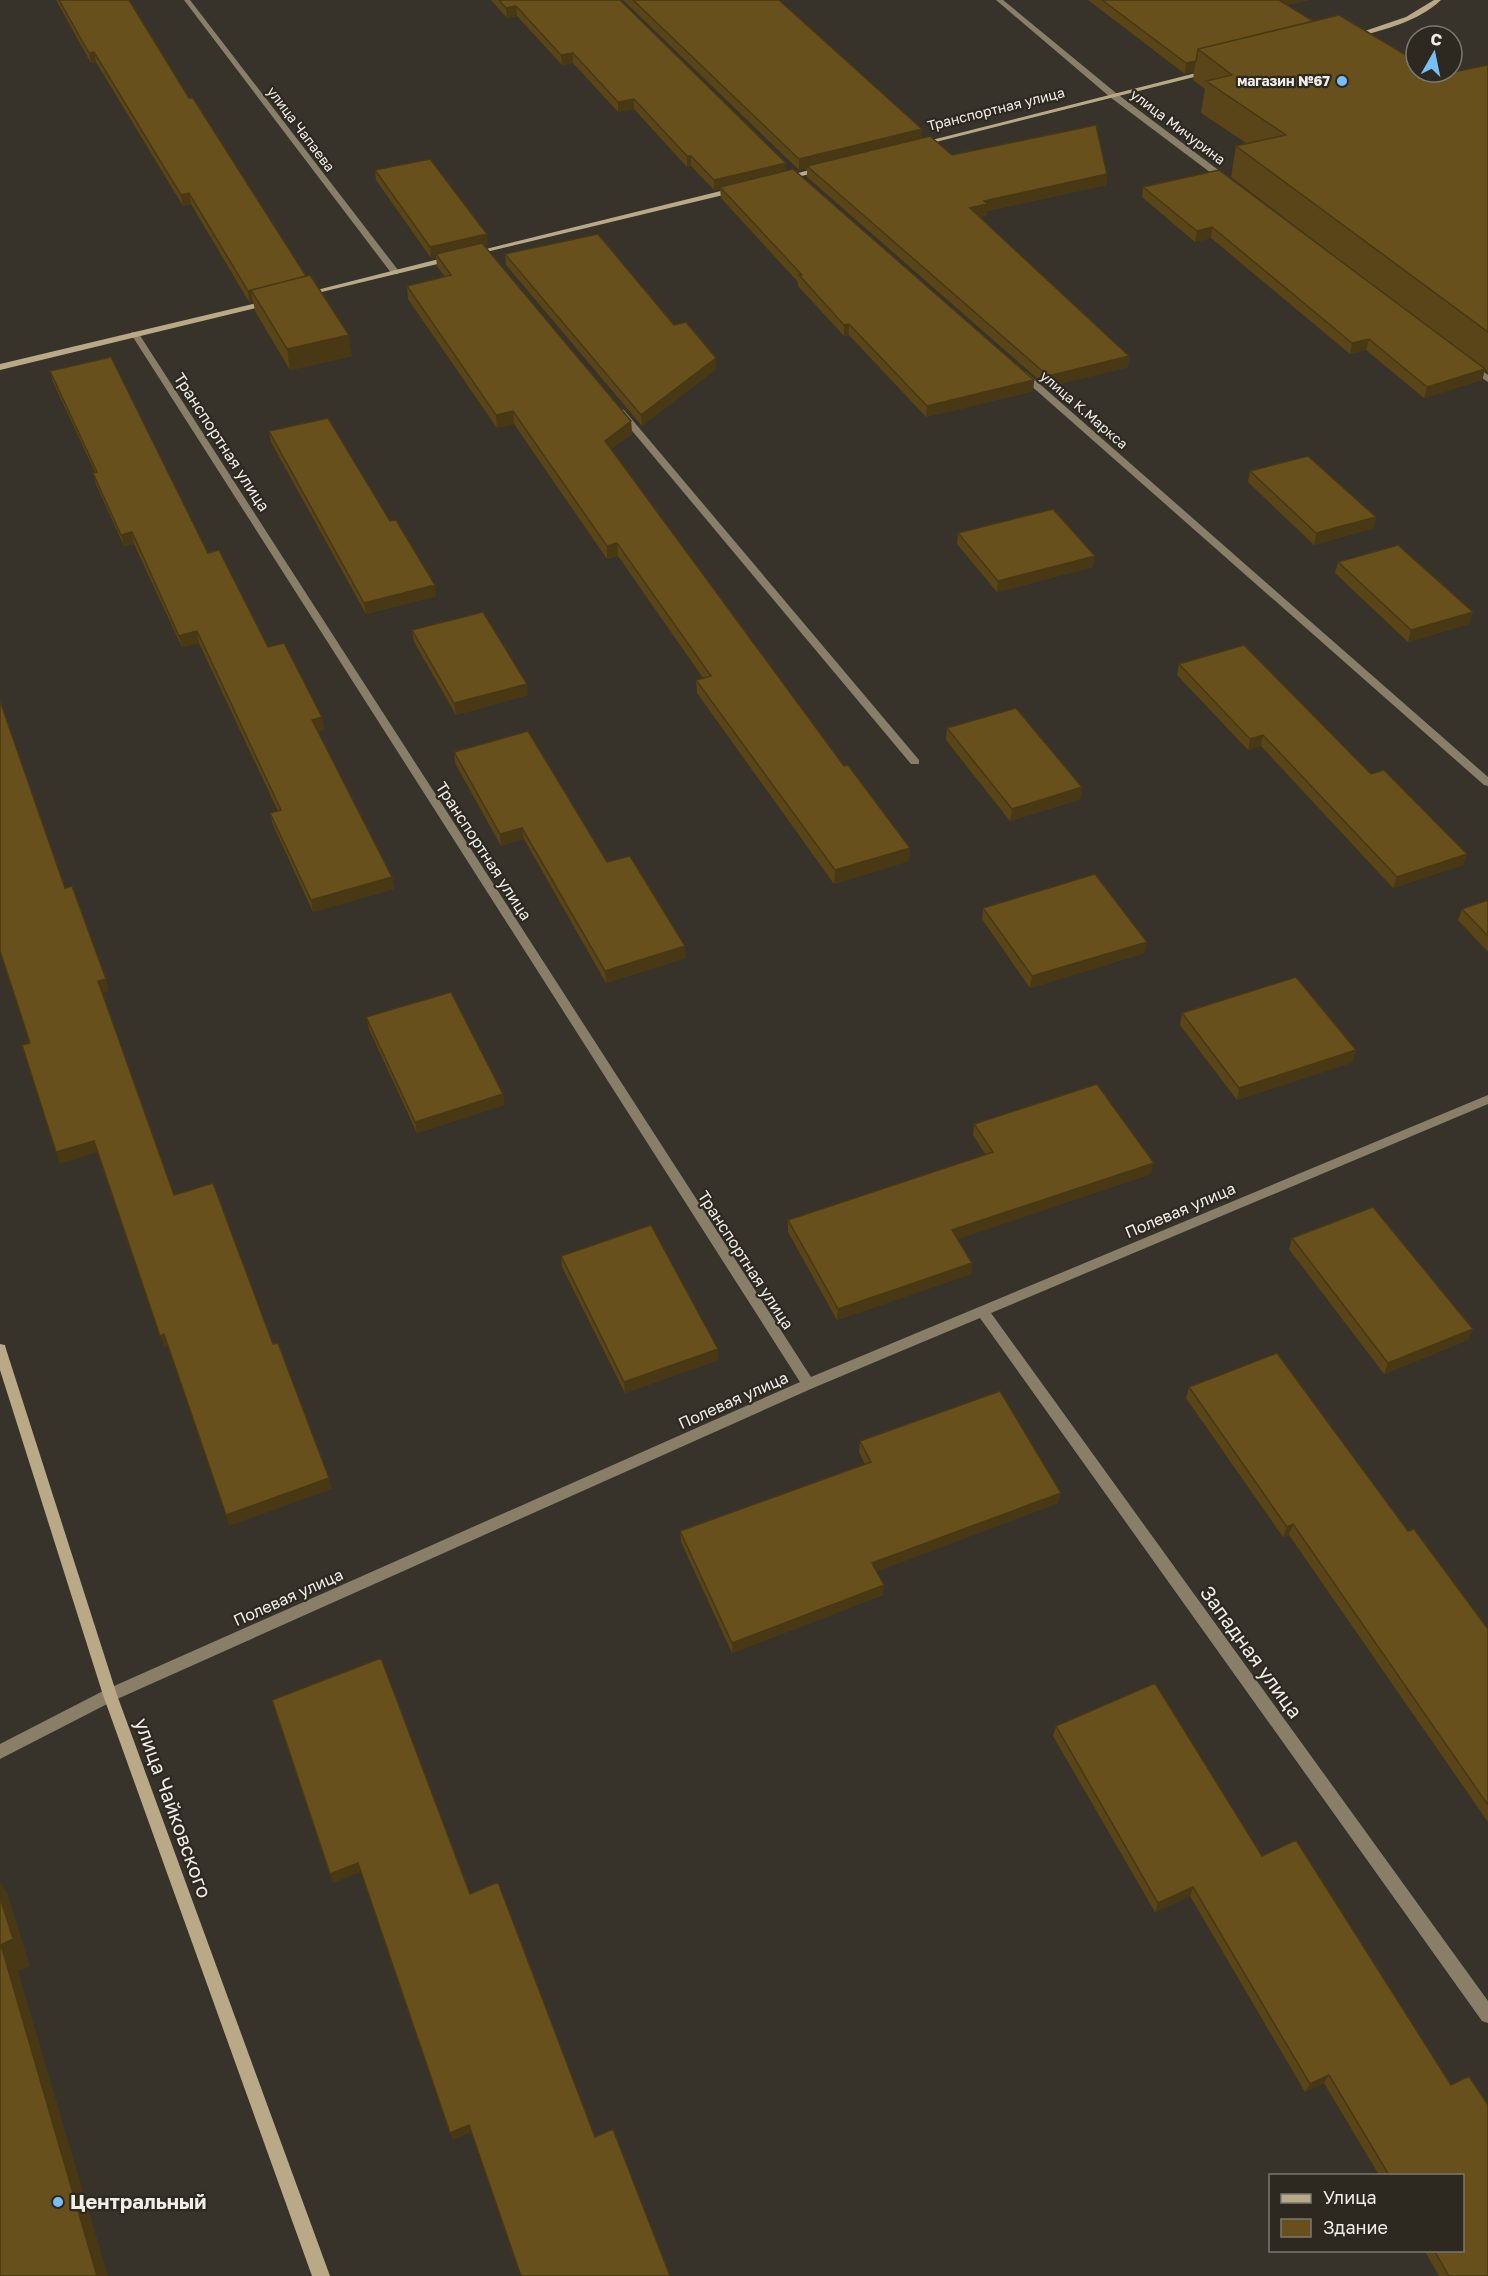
<svg xmlns="http://www.w3.org/2000/svg" width="1488" height="2276" font-family="'Golos Text',sans-serif">
<style>
.lines{fill:none;stroke-linecap:round;stroke-linejoin:round}
.lane{fill:#897f69;fill-rule:evenodd}
.street{fill:#897f69;fill-rule:evenodd}
.secondary{fill:#baa986;fill-rule:evenodd}
.wall{fill:#594517}
.shaded-wall{fill:#483813}
.building{fill:#67501b;stroke:#483813;stroke-width:1.5}
.poi-dot{fill:#77bff7;stroke:#2d2921;stroke-width:2}
.labels{text-anchor:middle;stroke-width:4.5;stroke-linejoin:round;paint-order:stroke}
.far-poi-label{font-size:14px;font-weight:bold;fill:#f0ede8;stroke:#2d2921;text-anchor:end}
.far-street-label{font-size:14px;fill:#f0ede8;stroke:#2d2921}
.street-label{font-size:16px;fill:#f0ede8;stroke:#2d2921}
.near-street-label{font-size:20px;fill:#f0ede8;stroke:#2d2921}
.near-poi-label{font-size:20px;font-weight:bold;fill:#f0ede8;stroke:#2d2921;text-anchor:start}
</style>
<rect width="100%" height="100%" fill="#37332b"/>
<g class="lines">
<path class="lane" d="M621 409 624 410 919 760V764H911L618 414 617 412Z"/>
<path class="street" d="M184 0H190L398 270V274H392Z
M996 0H1003L1116 93 1229 178V182H1223L1110 97Z
M132 332 139 334 811 1377 1488 1095V1104L991 1313 1488 2001V2023L1482 2021 980 1318 813 1388 115 1700 0 1759V1744L105 1690 800 1382 131 334Z
M1469 365H1475L1488 375V382L1469 369Z
M1020 372H1026L1488 777V786L1484 785 1020 376Z"/>
<path class="secondary" d="M1434 0H1441C1418 22 1383 30 1353 38L1350 36 1406 17Z
M1208 70 1210 71V73L920 146 916 144Z
M821 167 825 169 824 171 783 180 779 178Z
M737 187 741 189 740 191 474 255 470 253Z
M451 256 455 258 454 260 305 296 301 294Z
M270 300H273V304L0 370V364Z
M0 1344 5 1345 6 1349 117 1695 330 2276H312L103 1695 0 1370Z"/>
</g>
<path class="wall" d="M56 0H129L189 98 352 356 290 370 255 311 253 301 249 302 191 204 183 206 96 62 91 63Z
M491 0H620L786 163V171L1034 380 1033 391 926 417 849 335 844 336 798 286V282L721 198 720 189 714 190 691 166 687 167 634 109 618 112 573 63 562 65 517 16 507 18Z
M623 0H779L922 129V138L952 155 1107 174 1106 185 987 211V215L979 217 1129 356 1128 367 1047 387 807 177V168L799 170Z
M1088 0H1309L1286 5 1313 21 1439 75 1488 65V372L1485 370 1482 380 1424 398 1366 350 1350 354 1211 238 1195 242 1142 197 1143 187 1408 312 1231 177 1236 146 1246 143 1201 113 1205 89 1193 80 1194 71 1185 74Z
M375 170 488 245 484 246 631 421 632 434 611 449 844 766 910 848 909 861 834 884 697 693 696 680 703 678 618 556 607 559 514 424 497 428 408 299 407 286 445 277 437 266 436 257 431 258 376 180Z
M505 254 674 325 716 369 642 426 506 265Z
M50 371 208 553 268 647 322 717 324 729 318 731 392 877 394 889 313 912 273 825 270 813 278 811 199 643 182 647 134 544 124 546 96 484 93 473 95 472 53 382Z
M269 431 390 521 436 596 366 614 271 442Z
M1250 471 1376 517 1374 528 1314 545 1248 482Z
M958 533 1093 567 997 592 957 544Z
M1338 562 1469 624 1408 642 1335 573Z
M412 630 528 695 456 715 414 642Z
M1179 664 1467 854 1463 865 1393 888 1261 746 1248 750 1177 675Z
M947 728 1082 787 1081 799 1010 821 946 740Z
M454 752 607 862 686 958 606 983 524 839 501 846 455 763Z
M1488 900V952L1458 920 1462 909Z
M983 908 1145 953 1030 988 982 919Z
M1182 1013 1353 1062 1237 1100 1180 1025Z
M366 1017 503 1094 504 1105 417 1133 369 1029Z
M974 1124 1151 1174 957 1239 972 1263 971 1274 837 1320 788 1232V1220L986 1155 973 1135Z
M1292 1238 1473 1329 1468 1340 1384 1374 1289 1249Z
M561 1256 718 1349V1360L625 1393 562 1267Z
M1189 1387 1408 1531 1488 1629V1822L1289 1535 1283 1537 1186 1398Z
M860 1441 1058 1503 877 1571 883 1595 732 1653 681 1542 680 1531 865 1464 859 1452Z
M1056 1726 1262 1856 1451 2085 1488 2276H1439L1424 2250H1462V2175H1379L1324 2083 1305 2092 1190 1896 1155 1912 1053 1736Z"/>
<path class="shaded-wall" d="M1274 0H1309L1273 7Z
M516 6 517 16 507 18 506 8Z
M94 52 96 62 91 63 89 53Z
M573 53V63L562 65 561 55Z
M1196 61 1194 71 1185 74 1186 63Z
M634 99V109L618 112V102Z
M922 129V139L807 166V168L799 170V159Z
M687 156H691V166L687 167Z
M786 163V173L720 187V189L714 190V180Z
M1107 174 1106 185 987 211V215L969 219 970 208 984 201Z
M189 193 191 204 183 206 181 195Z
M1212 227 1211 238 1195 242 1197 231Z
M487 234 488 245 438 257 436 254V257L431 258 430 247Z
M251 290 253 301 249 302 248 291Z
M849 324V335L844 336V325Z
M349 335 352 356 290 370 287 349Z
M1369 339 1366 350 1350 354 1352 343Z
M1129 356 1128 367 1047 387 1048 376Z
M716 358V369L642 426 641 415Z
M1485 369 1482 380 1424 398 1427 387Z
M1034 380 1033 391 926 417 927 406Z
M513 411 514 424 497 428 496 415Z
M631 421 632 434 606 453 605 441Z
M1376 517 1374 528 1314 545 1316 533Z
M132 532 134 544 124 546 121 535Z
M617 543 618 556 607 559V546Z
M1095 556 1093 567 997 592 998 581Z
M435 585 436 596 366 614 364 603Z
M1473 612 1469 624 1408 642 1411 630Z
M197 631 199 643 182 647 179 636Z
M527 684 528 695 456 715 454 703Z
M322 717 324 729 314 732 312 720Z
M1263 735 1261 746 1248 750 1250 739Z
M1082 787 1081 799 1010 821 1012 809Z
M522 828 524 839 501 846 500 834Z
M910 848 909 861 834 884 835 870Z
M1467 854 1463 865 1393 888 1397 877Z
M392 877 394 889 313 912 311 900Z
M1147 942 1145 953 1030 988 1032 976Z
M685 946 686 958 606 983 605 971Z
M106 979 109 991 102 993 98 981Z
M1356 1050 1353 1062 1237 1100 1239 1088Z
M503 1094 504 1105 417 1133 415 1122Z
M94 1141 98 1152 60 1164 56 1152Z
M1154 1163 1151 1174 950 1242 952 1230Z
M972 1263 971 1274 837 1320 838 1309Z
M1473 1329 1468 1340 1384 1374 1388 1363Z
M164 1334 168 1345 164 1347 160 1336Z
M718 1349V1360L625 1393 624 1382Z
M329 1478 332 1489 229 1526 226 1515Z
M1061 1493 1058 1503 872 1573V1563Z
M1293 1524 1289 1535 1283 1537 1287 1527Z
M884 1585 883 1595 732 1653V1643Z
M358 1863 361 1872 333 1883 330 1874Z
M0 1882 8 1895 30 1966 18 1971 108 2276H97L1 1945Z
M1193 1887 1190 1896 1155 1912 1158 1903Z
M1329 2075 1324 2083 1305 2092 1310 2084Z
M469 2125 471 2132 453 2140 450 2133Z"/>
<path class="building" d="M59 0H129L189 98H193L306 276 248 291 189 193 181 195 94 52 89 53Z
M499 0H620L786 163 714 180 691 156H687L634 99 618 102 573 53 561 55 516 6 506 8Z
M633 0H779L922 129 799 159Z
M1102 0H1279L1313 21 1198 49 1196 61 1186 63Z
M1339 15 1416 61V72H1433L1439 75 1488 65V332L1236 146 1286 135 1206 81 1232 75 1198 49Z
M1096 125 1107 174 984 201 987 204 970 208 1129 356 1048 376 807 166 930 136 952 155Z
M430 159 487 234 430 247 375 170Z
M793 169 1034 380 927 406 849 324 844 325 799 275H802L720 187Z
M1219 170 1485 369 1427 387 1369 339 1352 343 1212 227 1197 231 1143 187Z
M598 234 674 325 686 322 716 358 641 415 505 254Z
M482 243 631 421 605 441 844 766 848 765 910 848 835 870 696 680 711 676 617 543 607 546 513 411 496 415 407 286 451 275 436 254Z
M310 275 349 335 287 349 251 290Z
M111 357 208 553 219 550 268 647 284 643 322 717 312 720 392 877 311 900 270 813 281 810 197 631 179 636 132 532 121 535 93 473 97 472 50 371Z
M328 418 390 521 396 520 435 585 364 603 269 431Z
M1308 456 1376 517 1316 533 1250 471Z
M1053 509 1095 556 998 581 958 533Z
M1398 545 1473 612 1411 630 1338 562Z
M483 612 527 684 454 703 412 630Z
M1244 645 1371 774 1384 770 1467 854 1397 877 1263 735 1250 739 1179 664Z
M0 701 65 888 72 886 106 979 98 981 174 1195 213 1183 273 1344 278 1343 329 1478 226 1515 164 1334 160 1336 94 1141 56 1152 22 1045 30 1043 0 951Z
M1016 708 1082 787 1012 809 947 728Z
M528 731 607 862 630 856 685 946 605 971 522 828 500 834 454 752Z
M1095 874 1147 942 1032 976 983 908Z
M1488 900V936L1462 909Z
M1296 977 1356 1050 1239 1088 1182 1013Z
M451 992 503 1094 415 1122 366 1017Z
M1097 1084 1154 1163 952 1230 972 1263 838 1309 788 1220 993 1152 974 1124Z
M1373 1207 1473 1329 1388 1363 1292 1238Z
M651 1225 718 1349 624 1382 561 1256Z
M1277 1353 1408 1531 1414 1529 1488 1629V1805L1293 1524 1287 1527 1189 1387Z
M1000 1391 1061 1493 872 1563 884 1585 732 1643 680 1531 871 1462 860 1441Z
M381 1658 470 1894 498 1882 595 2137 613 2129 670 2276H521L469 2125 450 2133 358 1863 330 1874 272 1700Z
M1155 1683 1262 1856 1296 1840 1451 2085 1469 2076 1488 2105V2276H1449L1434 2250H1462V2175H1389L1329 2075 1310 2084 1193 1887 1158 1903 1056 1726Z
M0 1897 13 1939 1 1945 97 2276H0Z"/>
<g class="poi-dot">
<circle cx="1342" cy="81" r="6"/>
<circle cx="58" cy="2202" r="6"/>
</g>
<g class="labels">
<g class="far-poi-label">
<text x="1330" y="86">магазин №67</text>
</g>
<g class="far-street-label">
<text transform="translate(996 109) rotate(-14)" y="5">Транспортная улица</text>
<text transform="translate(1178 127) rotate(37)" y="5">улица Мичурина</text>
<text transform="translate(301 129) rotate(53)" y="5">улица Чапаева</text>
<text transform="translate(1084 410) rotate(41)" y="5">улица К.Маркса</text>
</g>
<g class="street-label">
<text transform="translate(222 442) rotate(57)" y="6">Транспортная улица</text>
<text transform="translate(484 851) rotate(57)" y="6">Транспортная улица</text>
<text transform="translate(1180 1210) rotate(-23)" y="6">Полевая улица</text>
<text transform="translate(746 1260) rotate(57)" y="6">Транспортная улица</text>
<text transform="translate(733 1400) rotate(-24)" y="6">Полевая улица</text>
<text transform="translate(288 1597) rotate(-24)" y="6">Полевая улица</text>
</g>
<g class="near-street-label">
<text transform="translate(1251 1652) rotate(54)" y="7">Западная улица</text>
<text transform="translate(173 1808) rotate(70)" y="7">улица Чайковского</text>
</g>
<g class="near-poi-label">
<text x="70" y="2209">Центральный</text>
</g>
</g>
<rect x="1269" y="2174" width="195" height="78" fill="#2d2921" stroke="#7b7771" stroke-width="1.5"/>
<rect x="1281" y="2194" width="30" height="9" fill="#baa986" stroke="#7b7771" stroke-width="1.5"/>
<text x="1323" y="2204" font-size="18" fill="#f0ede8">Улица</text>
<rect x="1281" y="2219" width="30" height="18" fill="#67501b" stroke="#7b7771" stroke-width="1.5"/>
<text x="1323" y="2234" font-size="18" fill="#f0ede8">Здание</text>
<g transform="translate(1434 54) rotate(9)"><circle r="28" fill="#2d2921" stroke="#7b7771" stroke-width="1.5"/>
<path d="M0-4.5L10 22L0 15L-10 22Z" fill="#77bff7"/>
<text y="-9" font-size="16" font-weight="bold" text-anchor="middle" fill="#f0ede8">С</text>
</g>
</svg>
